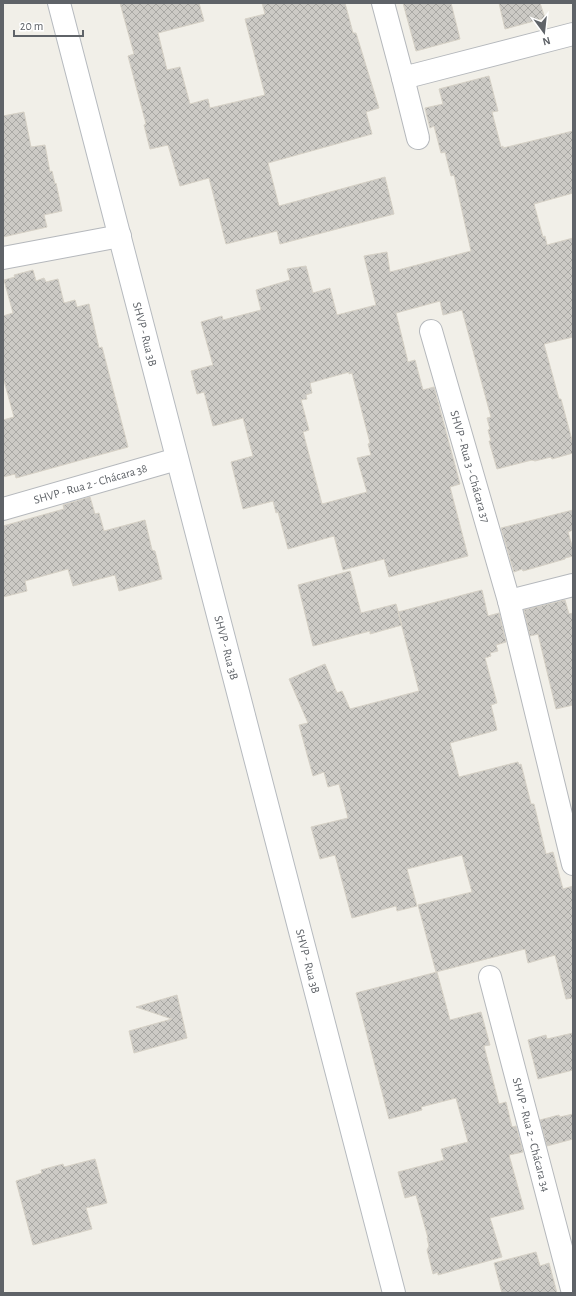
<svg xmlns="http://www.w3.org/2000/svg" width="576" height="1296" font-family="'Alegreya Sans',sans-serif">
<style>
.building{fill:url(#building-cross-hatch);stroke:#d6d1c6;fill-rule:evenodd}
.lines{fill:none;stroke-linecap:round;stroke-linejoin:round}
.street-casing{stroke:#b5b8bc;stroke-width:24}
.secondary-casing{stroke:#b6babf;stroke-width:24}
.street{stroke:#fff;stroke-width:22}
.secondary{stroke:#fff;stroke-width:22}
.labels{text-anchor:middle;stroke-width:3.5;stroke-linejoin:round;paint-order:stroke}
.street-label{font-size:12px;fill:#5f6368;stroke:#fff}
</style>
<defs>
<pattern id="building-cross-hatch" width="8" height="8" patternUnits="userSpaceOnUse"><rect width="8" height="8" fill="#cccac5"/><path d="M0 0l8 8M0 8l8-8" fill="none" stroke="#a9a8a4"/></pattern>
</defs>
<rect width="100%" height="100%" fill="#f1efe8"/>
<path class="building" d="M120 3H199L204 21 158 33 167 70 180 67 190 104 208 99 210 108 265 95 245 19 265 14 262 3H345L353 33H356L379 108 366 112 372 134 268 163 279 206 385 177 394 214 280 244 277 231 226 244 209 178 180 186 168 145 150 149 144 125 146 124 128 56 134 54Z
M403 3H451L460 39 416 51Z
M499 3H540L545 18 505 29Z
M489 76 498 111 492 112 501 147 503 146V148L573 131V193L534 204 543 237 545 236 547 245 573 238V337L544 344 559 399H561L573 444V453L552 459 551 457 535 461 532 460 497 469 489 441H491L488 430 490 429 487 418 491 417 462 310 443 315 440 301 396 313 408 362 415 360 423 390 434 387 460 484 450 487 468 556 389 577 384 559 343 570 334 536 288 549 278 512 276 513 273 501 243 509 231 462 253 456 243 418 213 426 204 392 197 394 191 371 213 365 201 322 222 316 223 320 261 310 256 290 290 280 287 269 306 266 313 293 330 288 337 315 376 305 364 256 387 252 390 272 471 251 454 175 451 176 445 152 441 153 434 126 430 128 425 108 443 104 439 89ZM349 372V374L352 373 370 443 368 444 371 455 357 458 367 492 322 504 303 432 309 430 301 400 307 399 306 395 312 393 310 383Z
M24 112 31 147 45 145 50 172 52 171 55 184 56 183 62 211 44 215 47 227 3 237V116Z
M33 270 36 281 44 278 46 282 58 279 64 303 75 300 77 307 89 304 99 348 102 347 128 447 16 478 15 474 3 477V420L14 417 3 377V316L13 313 4 280 15 277 14 275Z
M90 497 95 514 99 513 104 531 145 520 152 550 155 551 162 579 119 591 115 575 73 586 68 569 25 581 27 591 3 597V526L64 509 63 505Z
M573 510V530L568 532 573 549V556L565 558V559L523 571 522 569 514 572 501 528Z
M350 571 361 613 396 604 402 625 370 634V631L313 646 298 585Z
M482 590 488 616 499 613 506 642 496 645 498 651 490 653 491 656 485 658 497 703 491 705 497 730 450 743 459 777 518 762 519 765 521 764 531 804H534L546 854 553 852 563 889 573 886V998L566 999 555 955 528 963 525 949 436 972 418 905 472 892 462 855 407 869 417 906 397 911 396 906 352 918 335 855 320 859 311 827 348 818 339 784 328 787 324 772 313 776 299 725 308 723 289 679 325 664 337 693 342 691 350 709 419 691 398 612Z
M565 600 569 614 573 613V705L556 709 538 634 530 636 524 610Z
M437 972 450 1020 481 1012 490 1045 484 1046 499 1104 506 1102 512 1127 516 1126 523 1152 509 1155 524 1209 490 1218 502 1257 438 1275V1272L433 1274 427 1250 429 1246 427 1238H428L416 1195 405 1198 398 1172 444 1160 441 1149 468 1142 456 1098 421 1107 422 1110 389 1119 356 993Z
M177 995 187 1038 134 1053 129 1031 172 1019 136 1007Z
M573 1033V1070L538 1079 528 1040 546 1035 547 1039Z
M573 1114V1139L547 1146 540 1120 559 1115 560 1117Z
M95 1159 107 1203 86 1208 92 1229 33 1245 16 1181 42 1173 41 1170 63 1164 64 1167Z
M536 1252 540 1266 549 1263 557 1293H502L494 1263Z"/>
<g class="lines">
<defs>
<g id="street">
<path d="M383 3 403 78 573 34"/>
<path d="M403 78 418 138"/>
<path d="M3 258 120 236"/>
<path id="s1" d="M431 331 509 601 573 864"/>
<path id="s2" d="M3 509 177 459"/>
<path d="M509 601 573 585"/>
<path id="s3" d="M490 977 573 1293"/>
</g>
<g id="secondary">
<path id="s4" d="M59 3 394 1293"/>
</g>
</defs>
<use href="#street" class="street-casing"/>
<use href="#secondary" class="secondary-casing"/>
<use href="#street" class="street"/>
<use href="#secondary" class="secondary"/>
</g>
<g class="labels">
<g class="street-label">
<text dy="4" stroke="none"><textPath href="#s4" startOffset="342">SHVP - Rua 3B</textPath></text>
<text dy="4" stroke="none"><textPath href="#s1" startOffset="141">SHVP - Rua 3 - Chácara 37</textPath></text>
<text dy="4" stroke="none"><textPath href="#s2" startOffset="91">SHVP - Rua 2 - Chácara 38</textPath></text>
<text dy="4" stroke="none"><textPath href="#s4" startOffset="666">SHVP - Rua 3B</textPath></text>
<text dy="4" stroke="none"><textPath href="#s4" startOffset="990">SHVP - Rua 3B</textPath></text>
<text dy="4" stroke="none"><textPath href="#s3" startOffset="163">SHVP - Rua 2 - Chácara 34</textPath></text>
</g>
</g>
<rect width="576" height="1296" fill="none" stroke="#5f6368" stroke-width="8"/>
<g transform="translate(544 32) rotate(165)" stroke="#ffffff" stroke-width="3" paint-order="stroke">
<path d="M0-3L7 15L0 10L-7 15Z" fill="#5f6368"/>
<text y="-6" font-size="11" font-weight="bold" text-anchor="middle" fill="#5f6368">N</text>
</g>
<path d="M14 30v6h69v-6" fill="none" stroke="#5f6368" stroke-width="2"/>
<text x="20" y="30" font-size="12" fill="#5f6368" stroke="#ffffff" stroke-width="3" paint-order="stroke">20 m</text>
</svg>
